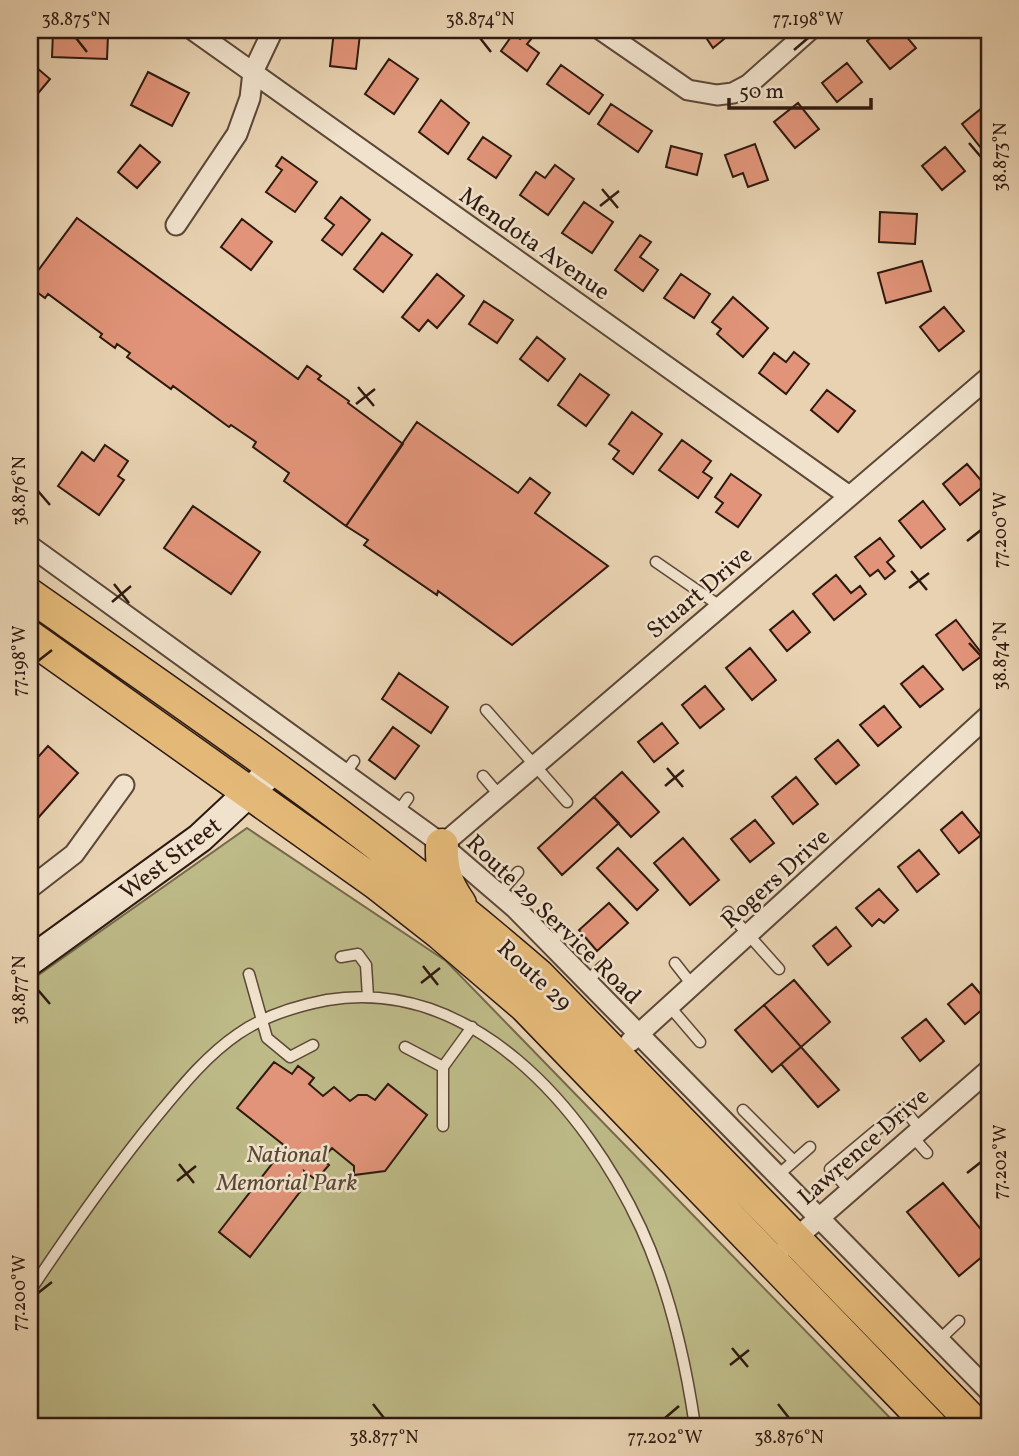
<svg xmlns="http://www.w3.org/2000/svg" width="1019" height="1456" font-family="Vollkorn,serif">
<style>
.green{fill:#bdba87;stroke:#766a4c;stroke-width:2}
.building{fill:#e19479;stroke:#2e1910;stroke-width:2}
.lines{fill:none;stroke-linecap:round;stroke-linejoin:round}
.lane-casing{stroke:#5c4738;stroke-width:13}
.street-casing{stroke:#5c4738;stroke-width:23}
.secondary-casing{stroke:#2e1910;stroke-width:32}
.primary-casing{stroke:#2e1910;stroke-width:35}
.lane{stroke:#f0e2cc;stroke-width:10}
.street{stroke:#f0e2cc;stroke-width:19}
.secondary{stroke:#f0e2cc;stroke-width:28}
.primary{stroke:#e4b978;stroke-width:32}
.ticks{fill:none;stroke:#2e1910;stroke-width:2.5}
.labels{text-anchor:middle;stroke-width:5;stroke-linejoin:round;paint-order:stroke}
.street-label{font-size:24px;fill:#2e1910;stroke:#f0e2cc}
.park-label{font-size:24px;font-style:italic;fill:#594934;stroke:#f0e2cc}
.neatline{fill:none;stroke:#2e1910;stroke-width:2.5}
.ticks-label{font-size:18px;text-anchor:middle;fill:#2e1910}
</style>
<rect width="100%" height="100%" fill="#e8d2b1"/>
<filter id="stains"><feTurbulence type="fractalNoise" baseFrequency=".00286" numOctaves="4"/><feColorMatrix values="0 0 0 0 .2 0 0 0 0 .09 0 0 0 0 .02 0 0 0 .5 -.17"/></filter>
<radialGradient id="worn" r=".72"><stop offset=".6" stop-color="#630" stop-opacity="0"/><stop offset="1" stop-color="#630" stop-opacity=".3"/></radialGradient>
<path class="green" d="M247 828 446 961 898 1426H30V981Z"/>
<path class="building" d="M701 30H735L713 48Z
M881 30H901L916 48 890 69 867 41Z
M334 31 360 34 356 69 330 66Z
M53 32 108 35 107 59 52 57Z
M525 33 532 38 527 44 539 53 527 71 501 51 513 34 520 39Z
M389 59 418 79 394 114 365 94Z
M30 62 50 79 30 103Z
M847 63 862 82 837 102 822 83Z
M561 65 603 95 589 114 547 84Z
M148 72 189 93 172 126 131 105Z
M441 100 469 123 448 154 419 132Z
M798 103 819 129 795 148 774 122Z
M611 104 652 131 638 152 598 124Z
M982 108 989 116V150L985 153 962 124Z
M483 137 511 156 496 178 468 159Z
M755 144 768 180 748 187 743 173 733 177 725 155Z
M140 145 160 162 137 188 118 172Z
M671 146 702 154 697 175 666 167Z
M945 147 965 171 942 190 922 166Z
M282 157 317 182 295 212 266 192 282 170 276 166Z
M555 165 574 179 548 215 520 195 536 172 545 178Z
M341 197 370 220 342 255 322 240 334 225 325 218Z
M584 202 613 222 592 253 562 233Z
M880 212 917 214 915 244 879 242Z
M77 218 298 379 307 366 321 376 318 379 349 401 348 403 403 444 346 526 284 481 289 473 253 447 256 442 231 425 229 427 173 386 171 389 127 357 130 353 117 344 115 348 100 337 102 334 48 294 45 298 30 287 33 280 30 277 35 270 37 272Z
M242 219 272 242 251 270 221 247Z
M382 233 412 255 383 292 354 269Z
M640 235 651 242 640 257 658 270 643 291 615 270Z
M922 261 931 291 886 303 878 273Z
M437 274 464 296 437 328 428 320 419 331 402 317Z
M681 274 710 294 694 318 664 298Z
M733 297 768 328 743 357 717 334 721 329 712 322Z
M484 301 513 320 497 343 469 324Z
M944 307 964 331 939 351 920 327Z
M537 337 565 359 548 381 520 359Z
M794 352 809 364 786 394 759 373 774 353 786 362Z
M580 374 609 395 586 426 558 405Z
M827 390 855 411 838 432 811 410Z
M632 412 662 434 633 474 613 459 619 451 609 444Z
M417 422 518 493 530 478 550 493 535 513 608 566 512 645 438 591 437 595 364 545 368 540 346 526Z
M682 440 711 461 703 472 712 478 698 498 659 470Z
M105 445 128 461 118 476 124 480 99 515 58 486 82 452 94 461Z
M967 464 985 485 960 505 943 484Z
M731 474 761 495 738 527 716 512 723 503 715 497Z
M923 501 945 529 921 548 899 521Z
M193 506 260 552 231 594 164 548Z
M880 538 894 556 887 562 895 571 885 579 878 570 870 576 855 557Z
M836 575 851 593 860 586 866 594 834 620 813 594Z
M793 611 810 632 787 651 770 630Z
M956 620 983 655 963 670 936 635Z
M750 648 776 680 752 700 726 668Z
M923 666 943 689 920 707 901 684Z
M399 673 448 707 431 733 382 699Z
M705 686 724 709 700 728 682 705Z
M884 706 901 727 878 746 860 725Z
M662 723 678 743 654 762 638 742Z
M393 727 419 746 395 779 369 760Z
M838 740 859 765 836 784 815 759Z
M48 746 78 773 30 827V766Z
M622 772 659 812 631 837 594 797Z
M796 777 818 804 793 824 772 797Z
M594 797 619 823 562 875 538 848Z
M962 812 981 835 959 853 941 830Z
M755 820 774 843 750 862 731 839Z
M683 838 719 880 690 905 654 863Z
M618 848 658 890 637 910 597 868Z
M919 850 939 874 917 892 898 867Z
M879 889 898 910 884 923 879 919 872 926 856 908Z
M609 903 628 923 597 951 579 930Z
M836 927 851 946 828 965 813 946Z
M794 980 830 1022 801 1047 764 1005Z
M972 984 989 1004 965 1024 948 1004Z
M764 1005 801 1047 772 1072 735 1030Z
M926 1019 944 1041 920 1061 902 1038Z
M801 1047 839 1090 818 1107 781 1064Z
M274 1062 292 1074 298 1066 314 1078 309 1084 323 1096 334 1087 350 1101 358 1095H367L375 1100 388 1084 427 1115 385 1171 354 1175V1166L332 1148 322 1159 329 1165 316 1180 304 1171 306 1184 250 1257 219 1232 275 1160H290L278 1152 285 1146 237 1108Z
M943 1183 989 1239V1251L959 1276 907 1212Z"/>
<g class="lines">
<defs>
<path id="lane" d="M656 562 720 606
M486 710 567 802
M345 774 354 761
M483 776 500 796
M398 812 408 798
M499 894 518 872
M728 912 779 969
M550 944 560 933
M341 957 358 954 366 965 368 997
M675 963 693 986
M249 974 267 1038 290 1057 313 1045
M587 981 603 966
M670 1007 700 1042
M405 1047 443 1067
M743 1110 794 1161
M443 1126V1067L472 1027
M912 1136 927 1153
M777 1176 810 1147
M849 1190 830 1169 903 1108 920 1129
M30 1291C70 1231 111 1172 157 1116 182 1086 206 1056 238 1034 264 1016 296 1006 327 1000 472 976 586 1109 641 1228 670 1291 685 1358 695 1426
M939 1340 959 1321"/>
<path id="street" d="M193 30 849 496
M601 30 688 90 717 95 733 93 748 85 810 30
M176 225 237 134 250 98 253 72 273 30
M30 546 431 836 515 908 989 1391
M442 845 989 377
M30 888 74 854 124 785
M630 1042 989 715
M787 1246 989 1070"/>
<path id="secondary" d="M30 961 200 838 275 768"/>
<path id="primary" d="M30 595C203 716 378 836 538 975L977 1426
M30 637 376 883 441 934 525 1006 931 1426
M442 845C441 869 446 884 460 904"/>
</defs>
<use href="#lane" class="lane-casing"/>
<use href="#street" class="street-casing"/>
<use href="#secondary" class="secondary-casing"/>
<use href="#primary" class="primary-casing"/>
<use href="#lane" class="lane"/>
<use href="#street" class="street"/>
<use href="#secondary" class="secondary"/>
<use href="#primary" class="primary"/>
</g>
<path class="ticks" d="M76 38 87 52M480 38 491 52M794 50 808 38M969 143 981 157M602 189 618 208M600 206 619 191M358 387 374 406M356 404 375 389M38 491 50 505M967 541 981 530M911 571 927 590M114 584 129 603M909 588 929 573M112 602 131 586M969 643 981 656M38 661 52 650M667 768 683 787M665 786 684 770M423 966 438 985M421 983 440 968M38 990 50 1004M179 1164 194 1183M967 1173 981 1162M177 1181 196 1166M38 1293 52 1282M732 1348 748 1367M730 1365 749 1350M373 1404 384 1418M778 1404 789 1418M665 1418 679 1406"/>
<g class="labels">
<g class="street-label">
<text transform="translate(535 243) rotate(35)" y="8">Mendota Avenue</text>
<text transform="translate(699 592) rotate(-40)" y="8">Stuart Drive</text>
<text transform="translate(170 858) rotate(-37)" y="8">West Street</text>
<text transform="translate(775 878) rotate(-42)" y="8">Rogers Drive</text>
<text transform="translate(554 919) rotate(44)" y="8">Route 29 Service Road</text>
<text transform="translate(535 975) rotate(43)" y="8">Route 29</text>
<text transform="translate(863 1146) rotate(-41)" y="8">Lawrence Drive</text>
</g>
<g class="park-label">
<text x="287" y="1162">National<tspan x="287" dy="28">Memorial Park</tspan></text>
</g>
</g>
<rect width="1019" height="1456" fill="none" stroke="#e8d2b1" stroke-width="77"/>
<path d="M729 98v10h142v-10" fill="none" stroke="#2e1910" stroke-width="3.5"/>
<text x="739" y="98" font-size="21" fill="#2e1910" stroke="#f0e2cc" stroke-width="5" paint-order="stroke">50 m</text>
<rect x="38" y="38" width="943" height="1380" class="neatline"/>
<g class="ticks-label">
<text x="76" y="25">38.875°N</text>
<text x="480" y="25">38.874°N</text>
<text x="808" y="25">77.198°W</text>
<text transform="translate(1000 157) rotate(-90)" y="6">38.873°N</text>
<text transform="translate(19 491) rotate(-90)" y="6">38.876°N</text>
<text transform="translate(1000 530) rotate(-90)" y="6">77.200°W</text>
<text transform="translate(1000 656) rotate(-90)" y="6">38.874°N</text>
<text transform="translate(19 661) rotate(-90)" y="6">77.198°W</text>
<text transform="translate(19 990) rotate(-90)" y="6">38.877°N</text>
<text transform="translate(1000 1162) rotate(-90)" y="6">77.202°W</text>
<text transform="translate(19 1293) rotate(-90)" y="6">77.200°W</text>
<text x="384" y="1443">38.877°N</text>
<text x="665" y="1443">77.202°W</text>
<text x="789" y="1443">38.876°N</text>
</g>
<rect width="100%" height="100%" filter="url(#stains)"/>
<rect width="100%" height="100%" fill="url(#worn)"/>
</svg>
